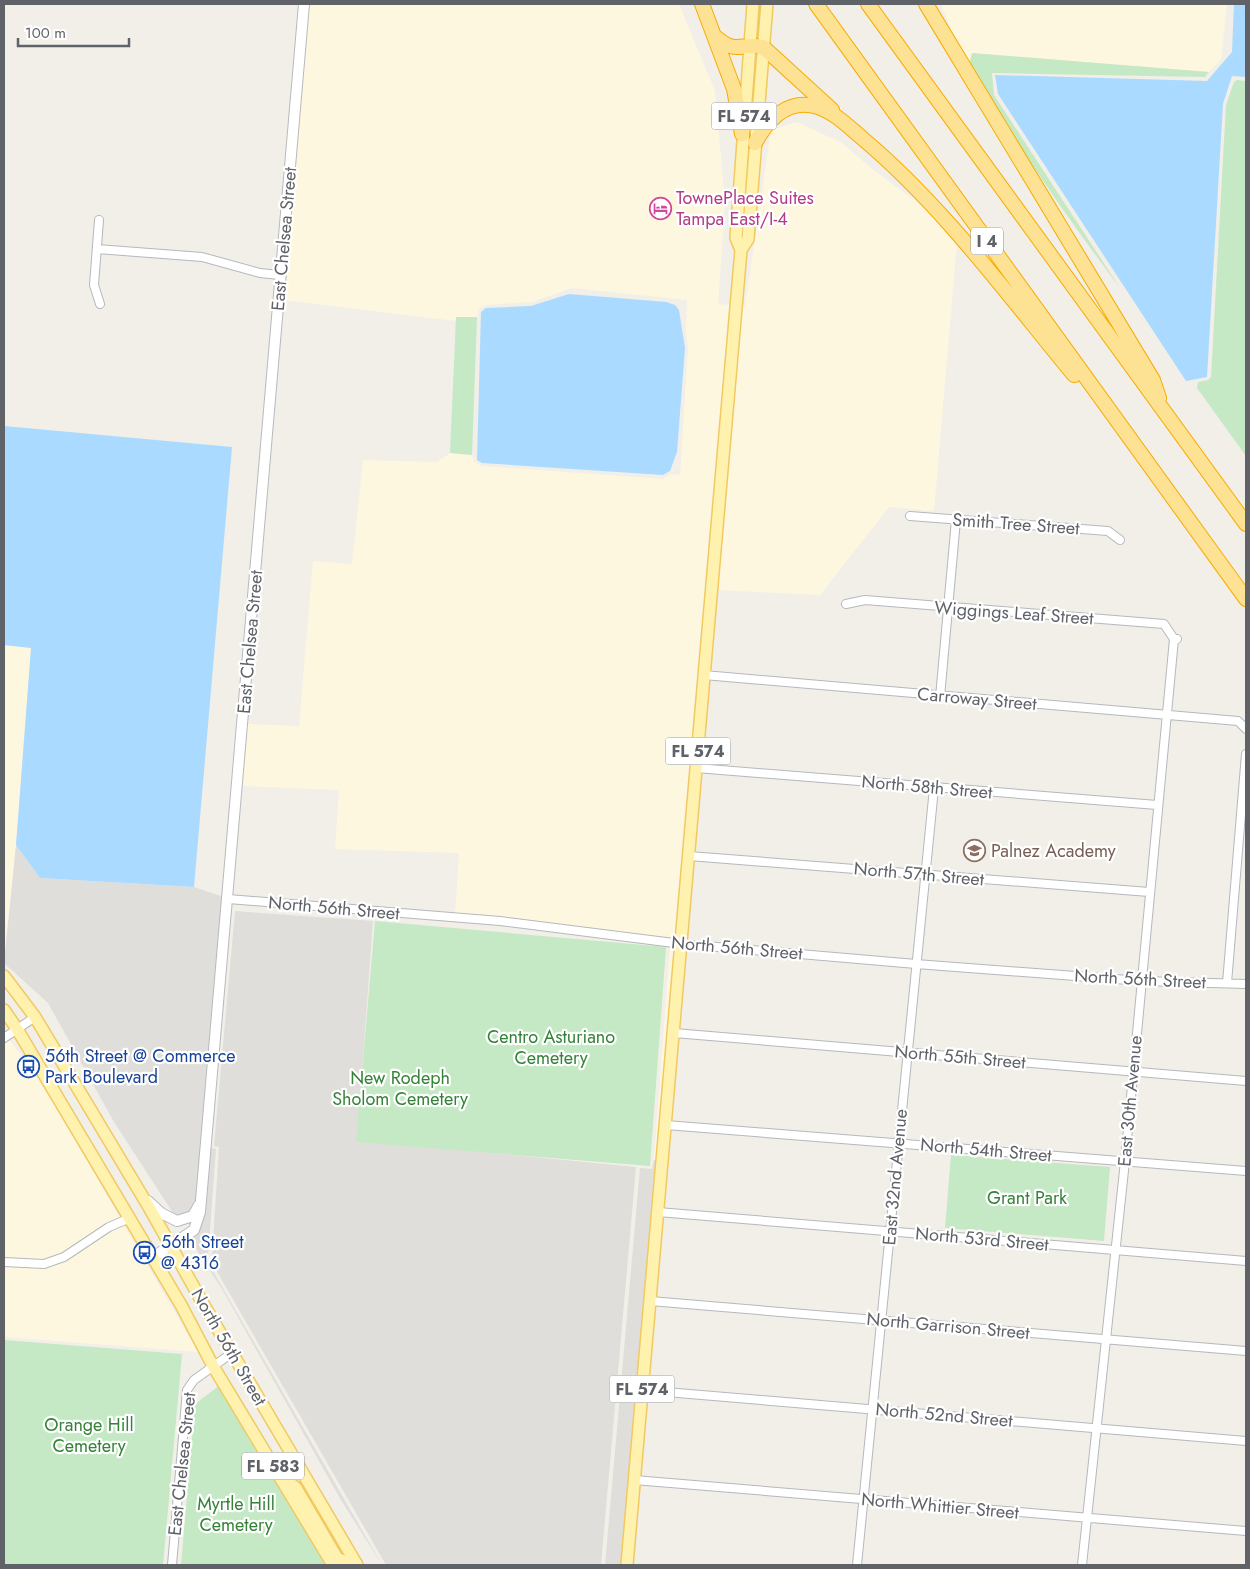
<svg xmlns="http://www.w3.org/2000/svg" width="1250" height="1569" font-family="Jost,sans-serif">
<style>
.commercial{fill:#fef7e0}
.industrial{fill:#e0deda}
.green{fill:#c5e8c5}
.water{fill:#aadaff}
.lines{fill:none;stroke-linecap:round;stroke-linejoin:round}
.street-casing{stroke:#b5b8bc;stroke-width:10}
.secondary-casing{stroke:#b6babf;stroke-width:12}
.primary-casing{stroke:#f2c960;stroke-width:14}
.highway-casing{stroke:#f9ab00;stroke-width:16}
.street{stroke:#fff;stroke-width:8}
.secondary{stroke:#fff;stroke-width:10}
.primary{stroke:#fff2af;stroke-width:11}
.highway{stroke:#fde293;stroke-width:14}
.labels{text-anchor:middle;stroke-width:4.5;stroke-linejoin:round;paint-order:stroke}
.shield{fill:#fff;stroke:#8f9295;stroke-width:1}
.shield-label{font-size:16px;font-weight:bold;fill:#5f6368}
.hotel-label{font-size:18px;fill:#b23c85;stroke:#fff;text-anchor:start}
.street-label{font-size:18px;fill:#5f6368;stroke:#fff}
.education-label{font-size:18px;fill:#785e54;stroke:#fff;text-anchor:start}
.park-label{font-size:18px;fill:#348238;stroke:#fff}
.transit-label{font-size:18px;fill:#164399;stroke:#fff;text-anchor:start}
</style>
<rect width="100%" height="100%" fill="#f1efe8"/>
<path class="commercial" d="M309 4H679L715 91 725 203 718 304 731 305 678 940 455 914 459 853 335 849 339 790 242 786 247 724 299 726 313 561 352 564 363 460 437 462 450 453 472 455 474 462 482 466 663 479 671 474 680 475 688 348 686 331 687 300 572 288 532 302 486 305 479 309 477 317H456V321L283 300Z
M941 4H1227L1221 59 1209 72 972 53 969 65 959 50Z
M797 122 842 143 872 169 916 201 950 233 957 242 934 511 889 507 820 595 715 590 740 306H745L771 130Z
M4 645 31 648 16 845 4 963Z
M670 947H678L659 1161 654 1160Z
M9 1039 35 1074 55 1105 120 1218 106 1224 61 1254 43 1260 4 1259V1043Z
M124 1225 198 1352 4 1337V1266L46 1268 65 1261 111 1231Z"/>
<path class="industrial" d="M16 845 40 878 194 887 224 897 197 1199 190 1213 175 1216 114 1122 48 1003 4 963Z
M235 911 373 921 357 1140 636 1167 601 1565H386L216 1270 212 1256 219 1147 214 1146Z
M211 1148 216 1149 208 1256 213 1271 382 1565 341 1500 222 1289 189 1238 198 1232 203 1220Z
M654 1160 659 1161 623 1565H605L640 1168 652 1169Z"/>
<path class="green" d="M972 53 1209 72 1205 77 992 73 994 95 1120 288C1066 216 1015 142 969 65Z
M1237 80 1246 81V456L1197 388 1198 382 1208 380 1211 377 1226 105 1234 82Z
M456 317H477L472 455 450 453Z
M375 921 666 947 650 1166 356 1142Z
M951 1155 1110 1167 1104 1241 945 1228Z
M4 1340 182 1354 163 1565H4Z
M220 1385 325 1565H181L195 1404Z"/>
<path class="water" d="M1234 4H1246V77L1232 76 1223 104 1207 377 1186 381 998 94 995 75 1207 81 1232 52Z
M569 294 666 302 675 305 679 310 685 348 677 452 670 471 663 475 482 463 477 460 481 312 486 308 531 306Z
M4 426 232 447 194 887 40 878 16 845 31 648 4 645Z"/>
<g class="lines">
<defs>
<path id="street" d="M99 220 94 285 100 304
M97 249 202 257 260 273 280 275
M910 516 1108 531 1120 540
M846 604 865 600 1164 624 1174 639
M704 675 1238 721 1246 729
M940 697 956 520
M696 768 1157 805
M689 856 1149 892
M228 899 500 921 682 944 916 964 1142 981 1246 984
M1227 983 1246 754
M674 1033 1246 1081
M4 1038 35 1017
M666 1125 1246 1171
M658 1212 1246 1261
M4 1262 44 1264 64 1257 109 1227 130 1218
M650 1301 1246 1351
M642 1390 1246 1441
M634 1480 1246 1531
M172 1565 187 1390 194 1380 232 1353
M857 1565 934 788
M1082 1565 1125 1161 1174 639H1177"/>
<path id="secondary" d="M148 1201 161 1213 177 1221 193 1216 199 1205
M153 1257 194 1230 200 1212 304 4"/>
<path id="primary" d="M741 250 748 239 767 4
M4 976 35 1017 150 1209 205 1307 357 1565
M4 1010 17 1029 181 1305 213 1366 333 1565
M285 1479 296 1488 337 1558 349 1564 356 1563
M627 1565 741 250 736 238 753 4"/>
<path id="highway" d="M702 4 734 89 742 134
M816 4 1246 599
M868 4 1246 524
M926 4 1153 380 1159 398
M717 38C737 55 741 42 763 47L832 110
M755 143C768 119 789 98 818 107 834 112 849 127 862 138 943 206 1007 294 1074 375"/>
</defs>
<use href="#street" class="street-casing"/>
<use href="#secondary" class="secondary-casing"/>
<use href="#primary" class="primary-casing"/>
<use href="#highway" class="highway-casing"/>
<use href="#street" class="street"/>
<use href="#secondary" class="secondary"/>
<use href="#primary" class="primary"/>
<use href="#highway" class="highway"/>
</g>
<defs>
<symbol id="hotel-ring" viewBox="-11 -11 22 22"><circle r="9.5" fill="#fff" stroke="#d1479c" stroke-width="1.5"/><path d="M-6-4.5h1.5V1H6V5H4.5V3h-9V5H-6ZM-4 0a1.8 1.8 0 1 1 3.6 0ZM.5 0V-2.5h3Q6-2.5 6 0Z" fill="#d1479c"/></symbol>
<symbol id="school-ring" viewBox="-11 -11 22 22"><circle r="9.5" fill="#fff" stroke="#8d6e63" stroke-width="1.5"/><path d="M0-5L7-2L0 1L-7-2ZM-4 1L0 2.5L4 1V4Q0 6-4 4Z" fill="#8d6e63"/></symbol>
<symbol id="bus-ring" viewBox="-11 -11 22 22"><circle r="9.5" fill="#fff" stroke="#1a4fb4" stroke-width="1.5"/><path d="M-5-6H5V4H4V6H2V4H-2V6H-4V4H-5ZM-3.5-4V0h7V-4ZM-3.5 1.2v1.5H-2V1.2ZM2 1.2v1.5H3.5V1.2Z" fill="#1a4fb4"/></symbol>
</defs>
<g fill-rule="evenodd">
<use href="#hotel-ring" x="648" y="196" width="25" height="25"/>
<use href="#school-ring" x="962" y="838" width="25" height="25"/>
<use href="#bus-ring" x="16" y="1054" width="25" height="25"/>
<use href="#bus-ring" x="132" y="1240" width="25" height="25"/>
</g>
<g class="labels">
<g class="shield">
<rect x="711.5" y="102.5" width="65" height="27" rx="4"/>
<rect x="971" y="227.5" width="32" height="27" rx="4"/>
<rect x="665.5" y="737.5" width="65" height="27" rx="4"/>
<rect x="609.5" y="1375.5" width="65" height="27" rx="4"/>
<rect x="242" y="1452.5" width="62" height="27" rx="4"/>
</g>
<g class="shield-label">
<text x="744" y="122">FL 574</text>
<text x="987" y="247">I 4</text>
<text x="698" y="757">FL 574</text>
<text x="642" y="1395">FL 574</text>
<text x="273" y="1472">FL 583</text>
</g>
<g class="hotel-label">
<text x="676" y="204">TownePlace Suites<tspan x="676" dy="21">Tampa East/I-4</tspan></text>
</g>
<g class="street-label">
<text transform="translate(284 239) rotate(-85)" y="6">East Chelsea Street</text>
<text transform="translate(1016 524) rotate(4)" y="6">Smith Tree Street</text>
<text transform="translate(1014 613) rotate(4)" y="6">Wiggings Leaf Street</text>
<text transform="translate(250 642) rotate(-85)" y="6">East Chelsea Street</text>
<text transform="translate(977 699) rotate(5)" y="6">Carroway Street</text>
<text transform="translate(927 787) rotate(5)" y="6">North 58th Street</text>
<text transform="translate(919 874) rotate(5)" y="6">North 57th Street</text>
<text transform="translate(334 908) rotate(5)" y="6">North 56th Street</text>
<text transform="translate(737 948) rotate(5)" y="6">North 56th Street</text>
<text transform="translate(1140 979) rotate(3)" y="6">North 56th Street</text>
<text transform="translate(960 1057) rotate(5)" y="6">North 55th Street</text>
<text transform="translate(1130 1101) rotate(-85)" y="6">East 30th Avenue</text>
<text transform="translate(986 1150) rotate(5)" y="6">North 54th Street</text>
<text transform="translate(895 1177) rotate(-85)" y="6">East 32nd Avenue</text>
<text transform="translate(982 1239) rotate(5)" y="6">North 53rd Street</text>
<text transform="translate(948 1326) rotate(5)" y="6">North Garrison Street</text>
<text transform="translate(229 1347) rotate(60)" y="6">North 56th Street</text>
<text transform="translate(944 1415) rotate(5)" y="6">North 52nd Street</text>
<text transform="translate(182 1464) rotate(-84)" y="6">East Chelsea Street</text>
<text transform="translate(940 1506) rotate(5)" y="6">North Whittier Street</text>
</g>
<g class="education-label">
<text x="991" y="857">Palnez Academy</text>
</g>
<g class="park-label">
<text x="551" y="1043">Centro Asturiano<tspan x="551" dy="21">Cemetery</tspan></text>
<text x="400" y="1084">New Rodeph<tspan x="400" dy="21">Sholom Cemetery</tspan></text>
<text x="1027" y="1204">Grant Park</text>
<text x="89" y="1431">Orange Hill<tspan x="89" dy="21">Cemetery</tspan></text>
<text x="236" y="1510">Myrtle Hill<tspan x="236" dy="21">Cemetery</tspan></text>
</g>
<g class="transit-label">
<text x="45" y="1062">56th Street @ Commerce<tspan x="45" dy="21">Park Boulevard</tspan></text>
<text x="161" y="1248">56th Street<tspan x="161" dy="21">@ 4316</tspan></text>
</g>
</g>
<rect width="1250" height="1569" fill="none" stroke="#5f6368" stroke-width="10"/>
<path d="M18 38v8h111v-8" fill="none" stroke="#5f6368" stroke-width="2.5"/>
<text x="25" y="38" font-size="15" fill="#5f6368" stroke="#ffffff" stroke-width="4" paint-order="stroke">100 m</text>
</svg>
